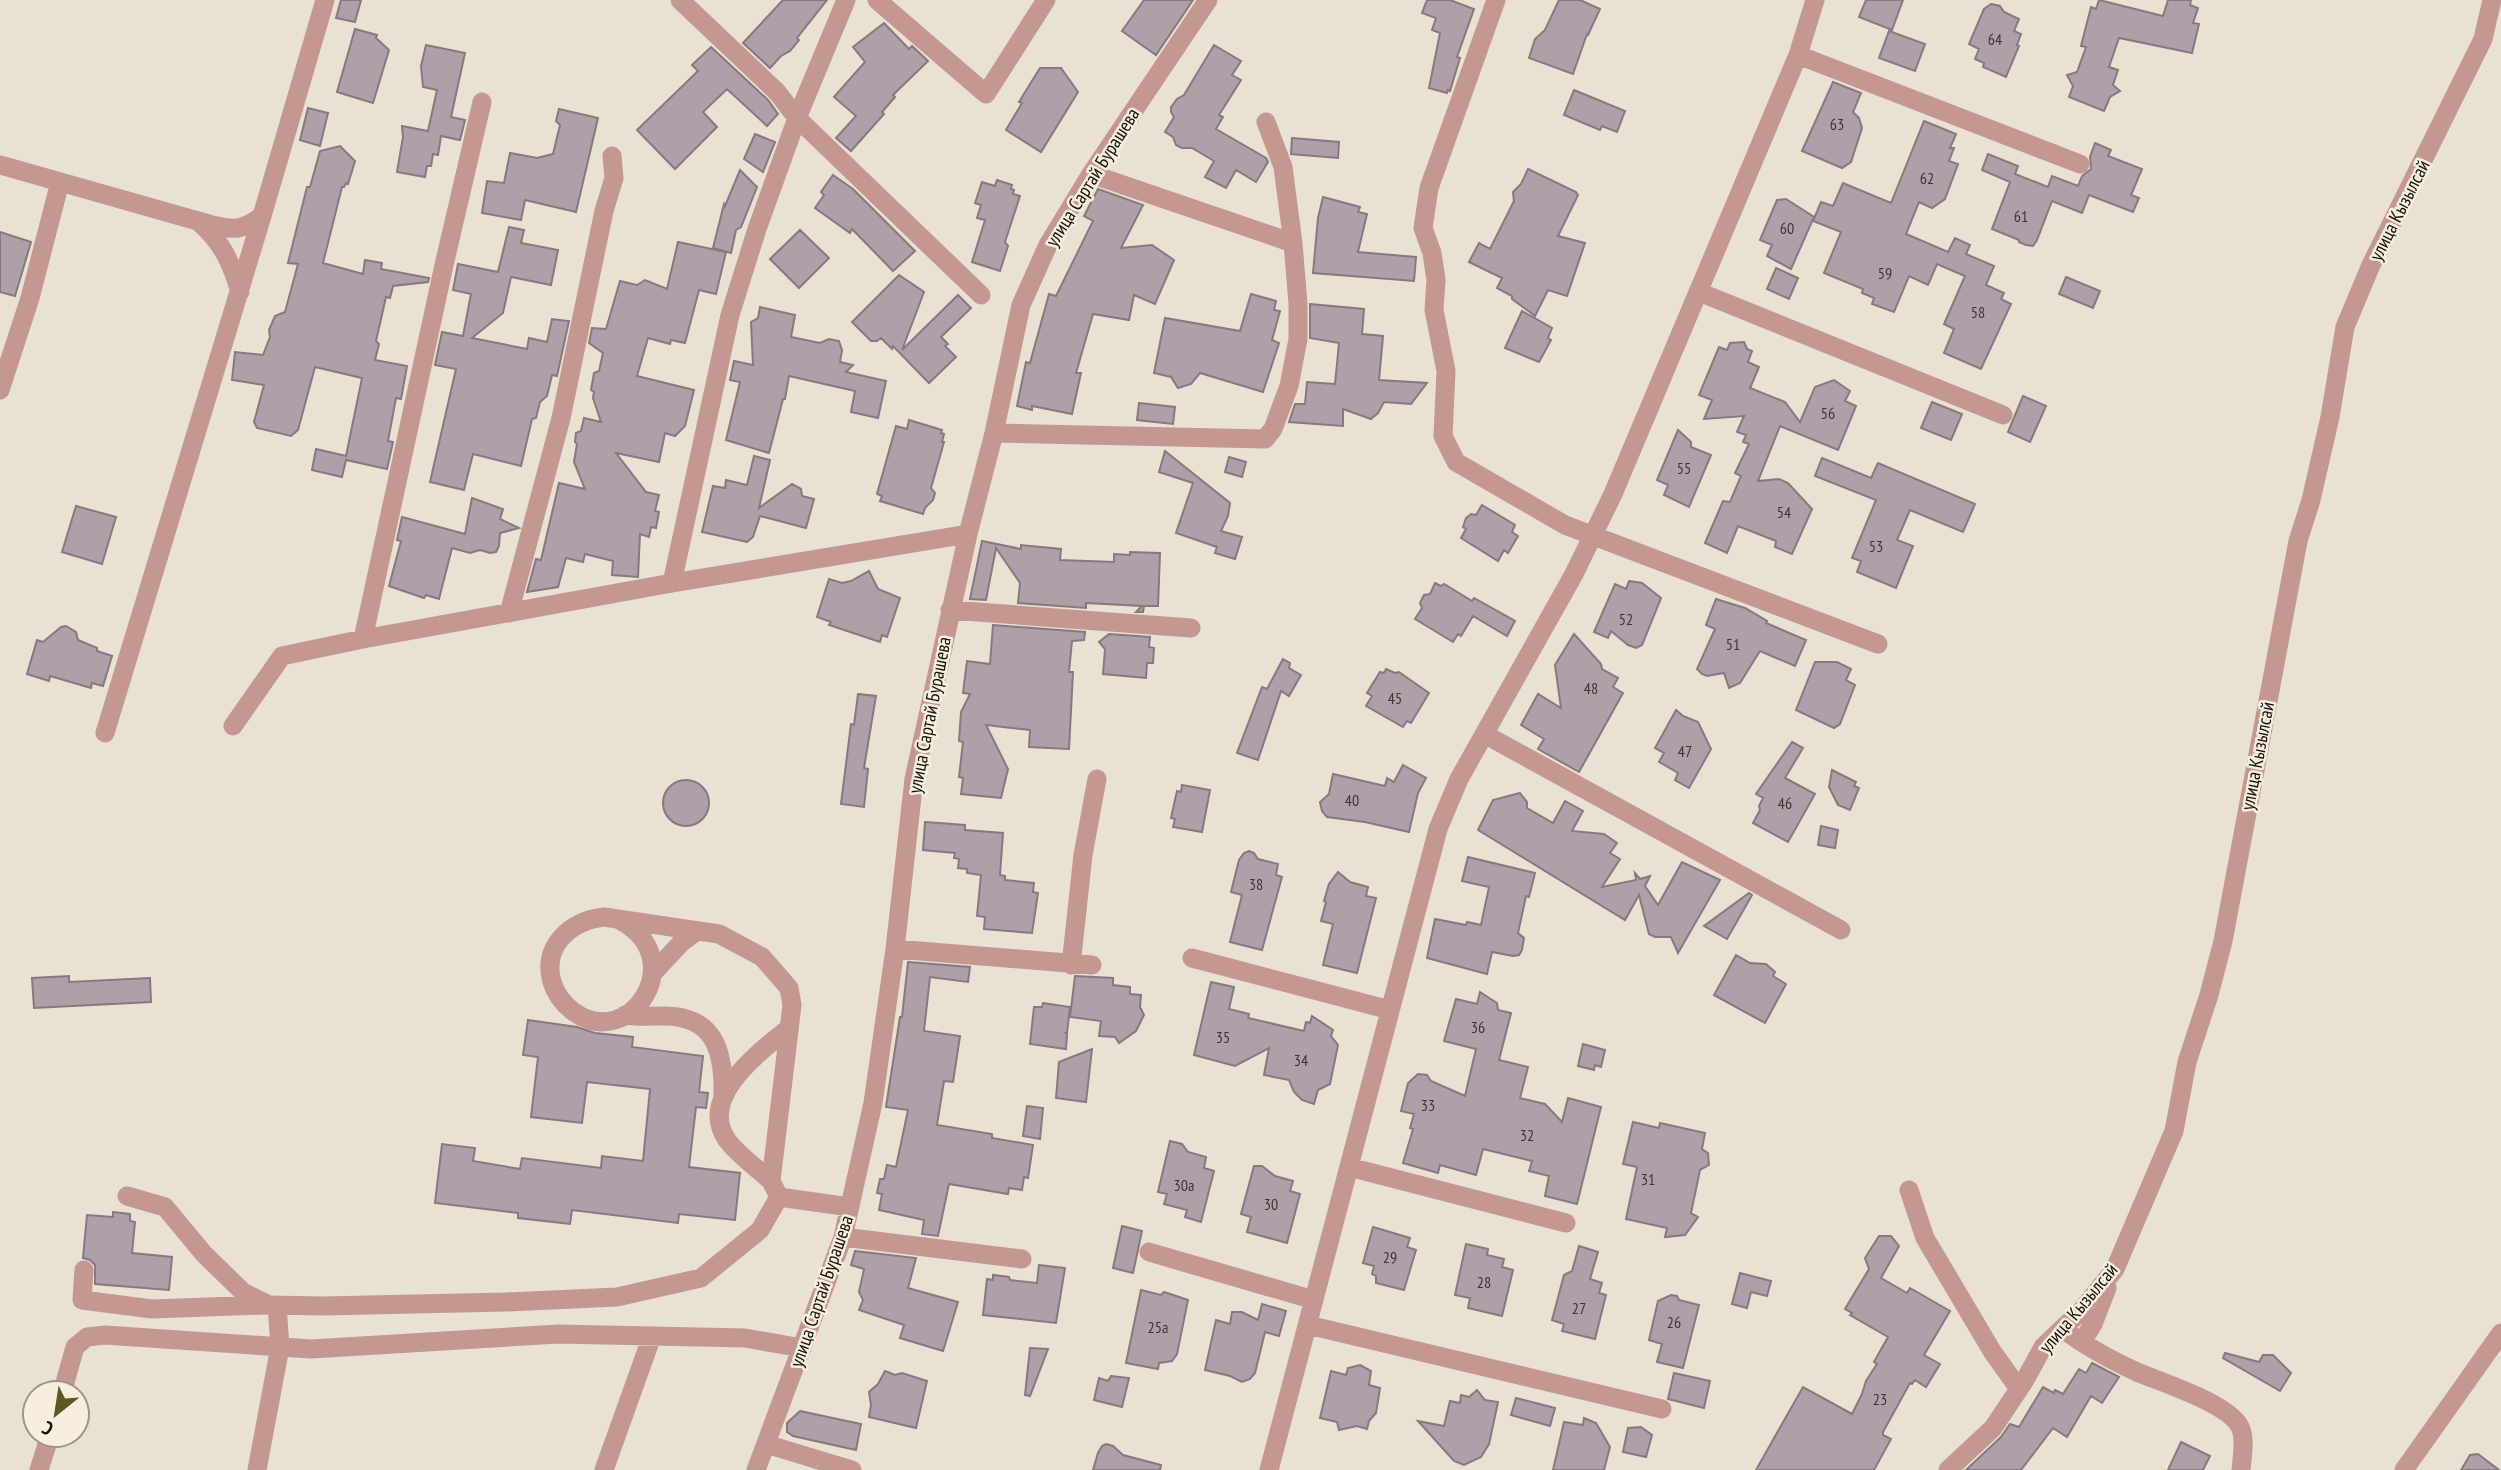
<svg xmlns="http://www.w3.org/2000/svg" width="2501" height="1470" font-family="'PT Sans Narrow',sans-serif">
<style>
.building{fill:#af9fa9;stroke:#877881;stroke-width:2}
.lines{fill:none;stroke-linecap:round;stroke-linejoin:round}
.minor{stroke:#c49790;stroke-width:19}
.labels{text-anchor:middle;stroke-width:5;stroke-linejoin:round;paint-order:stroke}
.number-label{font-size:16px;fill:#3c3534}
.street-label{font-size:19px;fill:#15120d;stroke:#f7eede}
</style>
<rect width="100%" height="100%" fill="#e9e1d1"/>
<path class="building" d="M341 0H361L355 22 336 18Z
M783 0H827L797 38 799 40 790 51 781 56 770 68 743 43Z
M1144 0H1193L1156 55 1122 31Z
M1427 0H1450L1474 9 1457 57 1460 58 1450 91 1448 90 1447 93 1429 88 1440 33 1432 30 1436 18 1422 13Z
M1559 0H1580L1600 9 1588 35 1587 34 1573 74 1529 58 1535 39 1545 30Z
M1866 0H1903L1892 30 1859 17Z
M2099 0 2163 16 2168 0H2191L2190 5 2198 8 2193 23 2199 24 2192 53 2119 38 2109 67 2118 70 2113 85 2120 91 2110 97 2104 111 2069 97 2073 86 2067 75 2077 72 2086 47 2081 46 2091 7 2096 9Z
M1991 4 2000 6 2004 12 2019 19 2014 31 2021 34 2017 45 2019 46 2006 77 1983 67 1984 63 1975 59 1979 49 1969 44 1984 9Z
M884 23 909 49 912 46 928 61 893 95 895 97 882 112 884 114 851 151 836 138 856 116 834 97 865 62 853 47Z
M355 29 377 35 376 38 389 50 373 103 337 92Z
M1889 31 1925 44 1915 71 1879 58Z
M426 45 465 53 451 117 465 120 460 140 441 136 438 155 433 154 431 166H427L425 177 397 172 403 137 402 126 428 131 437 90 423 87 421 66Z
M1214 45 1241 61 1232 75 1241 80 1219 115 1223 117 1216 129 1266 158 1268 162 1256 182 1236 170 1226 188 1205 177 1214 161 1192 148H1182L1176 145 1173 137 1165 132 1174 117 1171 112V107L1177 99 1184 95Z
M711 47 768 100 778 114 767 126 727 89 703 112 717 127 675 169 637 130 698 71 692 65Z
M1040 68H1061L1078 92 1041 152 1006 130 1022 103 1019 102Z
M1833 82 1861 93 1853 112 1859 118 1862 128 1851 162 1842 168 1802 151Z
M1574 90 1625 111 1617 132 1602 126 1600 130 1564 115Z
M308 108 328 113 320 146 300 140Z
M559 109 598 118 576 212 525 200 521 220 482 213 487 181 504 183 510 153 537 158 553 154 560 125 556 121Z
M1924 121 1956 134 1950 148H1954L1949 161 1958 164 1945 199 1932 208 1919 202 1906 234 1948 252 1955 238 1970 245 1966 254 1994 266 1986 285 2004 293 2001 299 2011 304 1981 369 1944 353 1954 329 1944 324 1965 276 1937 264 1928 285 1909 276 1894 312 1872 304 1874 298 1862 293 1863 289 1824 273 1841 232 1813 221 1821 202 1833 206 1843 183 1891 203Z
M755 134 775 142 763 172 744 159Z
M1292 138 1339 142 1338 158 1291 154Z
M2095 143 2111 150 2108 156 2142 169 2131 195 2139 198 2133 212 2089 195 2082 213 2052 201 2037 240 2033 246 2026 245 2019 242V240L1992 229 2010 182 1982 170 1988 154 2018 166 2015 174 2048 187 2052 176 2078 186 2082 176 2091 169 2090 157Z
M340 146 355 161 348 184 346 183 344 187H342L323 263 363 274 365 260 382 263 381 269 429 278 428 282 393 286 390 298 386 297 376 341 379 344 375 360 407 366 401 399 396 398 388 441 393 442 387 469 346 460 342 477 312 470 316 449 346 456 362 378 315 367 298 430 291 436 257 428 254 422 264 385 232 380 235 352 263 355 270 337 269 330 275 316 285 312 298 264 288 263 307 187H310L320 151Z
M1528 169 1576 192 1578 195 1558 236 1585 243 1567 296 1548 290 1535 316 1512 299V296L1497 288 1502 278 1469 262 1479 243 1490 249 1514 201 1513 192 1521 184Z
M740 170 757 187 741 227 736 230 731 253 713 248 724 204 725 206Z
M833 175 853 189 915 251 893 271 852 229 850 233 815 208 824 195 821 192Z
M997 180 1012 185 1011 189 1014 190 1013 194 1020 196 1005 242 1008 246 1000 271 972 262 985 220 977 218 981 205 975 203 982 182 995 186Z
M1098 189 1143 205 1121 248 1152 245 1174 260 1155 304 1134 295 1129 320 1093 314 1076 373H1081L1072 414 1032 406V410L1017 406 1026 362 1030 363 1049 294 1056 296 1093 221 1084 216Z
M1323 197 1360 207 1358 212 1367 214 1358 252 1416 257 1414 281 1313 273 1318 218Z
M1786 199 1814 217 1791 269 1767 256 1772 245 1760 240 1777 200Z
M509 227 524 230 521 243 558 250 551 285 511 277 503 313 472 338 527 349 529 338 547 342 552 319 569 321 557 376 552 375 547 396 540 402 536 418 532 419 521 466 473 454 464 490 430 482 456 369 435 365 442 332 463 336 471 294 453 290 458 264 498 272Z
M800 230 829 258 799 288 770 259Z
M0 232 31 242 15 296 0 292Z
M678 242 726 252 716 294 699 290 685 343 671 340 670 344 648 338 637 376 694 390 685 426 675 436 665 433 659 462 616 453 646 492 659 495 655 511 659 512 656 528 651 527 649 537 640 534 638 577 612 575 613 561 585 554 583 562 566 558 558 587 527 592 536 559 541 560 559 483 585 489 574 462 577 444 575 442 576 433 581 431 584 418 601 422 593 398 594 392 591 390 594 373 599 371 603 353 589 343 592 328 606 329 620 281 637 285 645 280 667 289Z
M1776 268 1798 278 1789 299 1767 289Z
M899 275 924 292 902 350 958 295 971 308 941 337 948 344 945 346 956 357 929 383 893 346 892 349 881 338 877 341H871L852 322Z
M2066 277 2100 291 2093 308 2059 294Z
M1251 294 1276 301 1274 310 1280 311 1272 340 1279 343 1263 392 1200 373 1191 384 1178 388 1171 377 1154 373 1165 318 1240 331Z
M1310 304 1364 309 1362 334 1383 336 1379 380 1427 383 1411 404 1384 402 1378 413 1371 419 1343 409V426L1289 422 1295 404H1305L1307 382 1335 384 1339 343 1310 338Z
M760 307 795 315 791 337 820 343 829 339 839 341 842 350 840 362 853 365 846 372 886 381 878 418 851 412 855 391 789 376 785 399H783L769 453 726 440 740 382 730 380 734 361 753 365 751 322 758 318Z
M1522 311 1552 328 1548 338 1551 340 1539 362 1505 348Z
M1744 342 1747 349 1752 351 1748 362 1759 367 1750 388 1785 402 1800 422 1815 387 1834 380 1850 391 1845 401 1856 406 1838 450 1780 426 1758 481 1779 479 1788 483 1812 509 1792 554 1775 547 1776 541 1738 526 1727 553 1705 543 1723 501 1730 502 1741 476 1735 473 1749 444 1743 442 1746 435 1737 432 1744 416 1704 419 1712 400 1699 395 1719 347 1727 350 1730 343Z
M2023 396 2046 406 2030 442 2008 432Z
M1932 402 1962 414 1951 440 1921 428Z
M1139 403 1175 407 1173 424 1137 420Z
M909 420 942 430 941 433 944 434 942 442H944L931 488 935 493 933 500 925 508 923 514 880 501 882 496 877 494 896 426 907 429Z
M1678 430 1691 442V447L1711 455 1689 507 1664 495 1668 485 1657 480Z
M1165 451 1230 503 1228 516 1221 531 1242 537 1235 559 1215 553 1217 547 1176 533 1193 483 1159 472Z
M754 456 770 460 759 508 792 484 801 489 802 496 814 499 806 528 760 516 753 537 747 542 702 532 713 486 725 488 726 480 747 485Z
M1229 457 1246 462 1242 477 1225 472Z
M1822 458 1871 478 1878 463 1975 504 1963 532 1910 510 1897 540 1913 546 1896 588 1857 572 1861 561 1852 558 1876 500 1815 476Z
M472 498 503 509 500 519 519 528 500 533 499 546 496 552 490 553 480 550 470 553 452 548 439 599 426 595 424 598 389 586 401 541 397 540 402 517 465 534Z
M1482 505 1515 525 1512 532 1518 536 1508 553 1504 550 1498 561 1461 538 1466 529 1463 527 1466 518 1471 514 1476 515Z
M76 506 116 517 102 564 62 552Z
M982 541 1021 549V545L1061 549 1060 560 1114 562V554L1130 555V552L1160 553 1158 606H1144L1143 612H1136L1142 606 1086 603V608L1018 603 1020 583 996 548 986 600 970 599Z
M869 571 878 589 900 598 887 637 882 635 880 642 829 625 831 622 817 617 829 579 842 583 851 581Z
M1629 581 1642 583 1661 598 1642 645 1636 648 1628 645 1611 631 1608 638 1594 632 1615 584 1626 589Z
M1435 583 1441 586 1444 584 1472 601 1474 598 1515 621 1507 636 1473 616 1461 636 1458 634 1453 642 1415 619 1422 608 1420 603 1424 595 1430 594Z
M1716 599 1745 608 1767 621 1766 623 1806 640 1795 666 1760 651 1740 683 1729 688 1724 673 1707 676 1702 674 1697 669 1715 629 1706 625Z
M993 625 1085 632 1084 640 1072 641 1069 672H1073L1069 749 1029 747 1030 730 986 725 1008 769 1001 798 961 794 963 778 959 777 963 742 959 741 961 712 970 694 963 693 967 661 990 664Z
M66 626 76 632 78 640 97 648V651L112 656 103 686 92 683 91 688 50 676 49 681 27 674 37 640 43 642 61 627Z
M1109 634 1150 637 1149 647 1154 648 1153 663H1147L1146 678 1103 674 1105 649 1099 642Z
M1574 634 1601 664 1602 669 1618 678 1613 687 1623 693 1579 772 1538 749 1544 739 1521 725 1538 694 1561 708 1555 665Z
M1283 659 1290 663 1289 668 1301 675 1289 696 1281 691 1258 760 1237 753 1262 687 1267 689Z
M1815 662H1837L1851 669 1846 680 1855 685 1840 724 1834 728 1796 710Z
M1386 669 1395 673 1399 672 1429 693 1411 723 1407 721 1403 727 1366 706 1372 696 1367 693 1380 672 1384 673Z
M858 694 876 696 864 768 868 769 864 807 841 804 851 724 854 725Z
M1676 710 1683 716 1698 722 1711 749 1689 788 1675 780 1678 773 1659 762 1664 753 1655 748Z
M1792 742 1803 748 1785 778 1815 794 1788 842 1753 823 1760 810 1759 806 1763 798 1756 794Z
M1403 765 1426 778 1418 793 1409 832 1365 822 1327 817 1322 811 1320 802 1329 794 1333 774 1385 786 1387 778 1394 782Z
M1832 770 1856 782 1854 786 1859 788 1850 810 1838 805 1829 787Z
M663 803a23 23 0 1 1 46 0a23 23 0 1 1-46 0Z
M1182 785 1210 790 1202 832 1173 827 1175 819 1171 818 1177 791 1181 792Z
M1520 793 1527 802V808L1553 823 1565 801 1583 811 1572 831 1604 834 1617 843 1610 853 1620 859 1602 887 1636 880 1635 873 1640 879 1650 876 1645 886 1658 905 1682 862 1720 880 1678 953 1671 937H1655L1649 934 1639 895 1625 920 1478 830 1493 800Z
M925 822 965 825V830L1003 833 1000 875 1005 876V880L1034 883 1033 892 1038 893 1032 933 984 929 985 917 977 916 981 875 967 873V869L958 868 959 859 954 858 955 853 923 850Z
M1821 826 1838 830 1835 848 1818 845Z
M1249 851 1254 853 1258 859 1278 864 1276 875 1282 877 1262 950 1230 942 1242 895 1231 892 1239 860 1244 853Z
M1468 857 1535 873 1529 897 1526 896 1518 933 1524 938 1522 950 1519 955 1513 956 1492 952 1487 974 1427 958 1435 919 1466 925 1467 922 1481 925 1489 887 1462 881Z
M1338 872 1350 882 1368 887 1366 896 1376 898 1357 973 1323 965 1333 924 1321 921 1326 902 1324 901 1329 884Z
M1749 893 1752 895 1727 939 1704 926Z
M1736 955 1750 963 1766 964 1775 972 1773 976 1786 984 1765 1023 1714 995Z
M908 962 970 967 968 982 930 977 924 1031 960 1036 953 1082 944 1081 937 1125 992 1134V1138L1033 1145 1028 1178 1024 1177 1022 1190 1009 1188 1008 1194 949 1184 938 1236 922 1234 924 1220 879 1210 882 1194 877 1193 880 1179H884L887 1165 896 1167 908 1110 886 1107 900 1017H902Z
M69 976V982L150 978 151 1002 34 1008 32 978Z
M1075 976 1113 978V985L1130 987V994L1141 995 1140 1007 1144 1015 1136 1031 1119 1043 1115 1037 1099 1036 1101 1021 1070 1017Z
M1211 982 1234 987 1229 1009 1249 1014 1248 1018 1304 1031 1306 1022 1310 1023 1312 1016 1333 1030 1331 1036 1338 1045 1330 1084 1318 1090 1314 1104 1302 1100 1294 1092 1289 1080 1264 1075 1269 1048 1235 1066 1194 1055Z
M1480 992 1497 1003 1498 1010 1511 1013 1499 1060 1528 1067 1520 1098 1545 1104 1562 1122 1568 1098 1601 1107 1577 1204 1545 1196 1549 1176 1529 1171 1532 1161 1483 1149 1476 1175 1440 1165 1438 1173 1403 1163 1413 1129 1410 1128 1414 1114 1401 1111 1408 1083 1418 1074 1427 1075 1431 1081 1465 1096 1476 1049 1444 1041 1456 999 1477 1004Z
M1043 1003 1070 1007 1067 1033H1066L1067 1034 1066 1049 1030 1044 1034 1007H1042Z
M528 1020 577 1027 595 1033 633 1037 632 1047 703 1056 699 1092 708 1093 706 1108 696 1107 689 1167 740 1173 735 1220 679 1214 678 1223 572 1210 570 1224 518 1218V1213L435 1203 442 1144 475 1148 473 1161 520 1169 522 1158 601 1168 602 1156 643 1161 650 1089 587 1082 582 1123 531 1117 538 1057 523 1055Z
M1583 1044 1605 1050 1601 1067 1595 1065 1594 1070 1578 1066Z
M1092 1049 1086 1102 1056 1098 1059 1062Z
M1027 1106 1043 1108 1040 1139 1023 1136Z
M1633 1122 1659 1128 1660 1123 1705 1133 1702 1149 1708 1153 1709 1165 1700 1170 1691 1213 1698 1217 1685 1235 1665 1237 1667 1228 1626 1219 1637 1167 1623 1164Z
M1170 1141 1182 1144 1188 1152 1206 1157 1204 1168 1214 1171 1201 1222 1185 1217 1187 1210 1164 1204 1167 1194 1158 1192Z
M1254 1166H1262L1275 1176 1293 1181 1290 1191 1300 1194 1287 1243 1247 1232 1251 1217 1241 1214Z
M113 1212 130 1214V1221L135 1222 132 1253 172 1257 169 1290 95 1284V1265L90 1260 83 1258 87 1215 113 1217Z
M1122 1226 1142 1231 1133 1273 1113 1268Z
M1373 1227 1410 1238 1407 1247 1416 1250 1404 1290 1376 1283V1276L1372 1274 1374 1266 1363 1263Z
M1879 1236H1891L1899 1246 1881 1278 1907 1293 1910 1288 1950 1311 1924 1355 1940 1364 1926 1387 1915 1380 1912 1384 1910 1383 1883 1432V1435L1891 1439 1874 1470H1756L1803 1387 1852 1414 1862 1394 1866 1381 1877 1364 1874 1362 1888 1337 1850 1315 1852 1313 1845 1309 1869 1269 1865 1258Z
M1466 1244 1488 1249 1487 1255 1504 1259 1502 1267 1513 1270 1502 1316 1468 1308 1470 1298 1455 1295Z
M1579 1246 1598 1252 1590 1279 1602 1283 1599 1293 1606 1295 1595 1339 1562 1331 1564 1324 1552 1320 1564 1275 1572 1271Z
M855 1251 916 1258 908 1288 958 1302 943 1351 900 1338 904 1325 859 1310 863 1300 859 1292 864 1269 851 1265Z
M1039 1265 1065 1268 1056 1323 983 1315 987 1279 993 1280V1275L1009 1277 1010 1280 1037 1283Z
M1740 1273 1771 1281 1767 1296 1751 1292 1747 1308 1732 1304Z
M1141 1290 1161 1295 1164 1292 1188 1300 1177 1354 1172 1361 1159 1363 1158 1369 1126 1363Z
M1671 1295 1677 1296 1679 1300 1699 1305 1683 1368 1657 1362 1662 1344 1649 1340 1658 1301Z
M1262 1304 1286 1311 1279 1336 1265 1332 1255 1373 1250 1379 1242 1382 1230 1376 1205 1370 1216 1320 1230 1324 1232 1312H1242L1258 1320Z
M1030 1348 1048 1349 1030 1396 1025 1395Z
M2225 1353 2259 1362 2263 1355H2273L2291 1373 2280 1391 2223 1358Z
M2092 1363 2119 1377 2102 1403 2091 1396 2067 1437 2053 1428 2021 1470H1966L2001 1437 2010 1424 2019 1427 2043 1387 2054 1393 2055 1390 2063 1394 2079 1369 2086 1373Z
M1360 1365 1371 1371 1369 1385 1380 1388 1376 1413 1369 1421 1367 1429 1357 1426 1339 1430 1337 1422 1320 1418 1331 1371 1346 1375 1348 1368Z
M885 1371 895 1375 902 1373 927 1381 916 1428 869 1417 871 1405 869 1392 878 1384Z
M1674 1373 1710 1381 1704 1408 1668 1399Z
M1111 1376 1129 1378 1122 1407 1094 1400 1099 1378 1108 1381Z
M1477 1390 1485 1400 1498 1402 1489 1444 1481 1457 1464 1465 1454 1461 1418 1421 1444 1426 1450 1401 1460 1403 1461 1395 1469 1397Z
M1516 1398 1555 1408 1550 1426 1511 1415Z
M800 1411 861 1424 856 1450 793 1436 787 1432V1423Z
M1584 1418 1596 1423 1610 1447 1604 1470H1553L1564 1422 1583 1425Z
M1641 1427 1652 1435 1646 1457 1623 1452 1628 1428Z
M2181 1442 2210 1456 2203 1470H2168Z
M1106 1444 1113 1446 1123 1455 1161 1465 1160 1470H1093L1098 1453 1102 1446Z
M2478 1454 2499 1470H2461L2470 1455Z"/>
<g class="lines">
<path class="minor" d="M680 0 777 92 797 118 981 295
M877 0 986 94 1046 0
M1496 0 1429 188 1423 228 1432 253 1436 280 1434 310 1446 371 1443 436 1456 462 1565 525 1878 644
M1798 55 2080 164
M0 165 212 225C234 230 242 231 262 216L325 0
M1091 174 1293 243
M200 223C222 242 232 264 240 292
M1699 292 2003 415
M0 390 30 298 60 182
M994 433 1265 439 1273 429 1289 386 1298 339V304L1293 243 1283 167 1266 122
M672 583 730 315 757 229 797 118 846 0
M950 610 1191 628
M509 613 561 418 604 211 614 178 612 156
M363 639 444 265 482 102
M233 726 282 656 363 639 672 583 968 534
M105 733 262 216
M1486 735 1841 930
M621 921C691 959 630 1052 574 1012 563 1004 556 995 552 982 542 946 570 921 604 917L719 934 762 957 789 988 792 1005 771 1181 779 1197 850 1207
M895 949 1092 965
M1192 958 1390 1010
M1071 965 1083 855 1097 779
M653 973 681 943 697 931
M625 1015C639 1017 651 1016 664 1016 716 1016 724 1053 723 1096
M1349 1167 1566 1223
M771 1181C757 1168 738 1155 727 1140 697 1097 761 1051 789 1028
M1909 1190 1925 1238 1992 1351 2019 1389
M127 1196 165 1207 204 1254 243 1292 269 1305 323 1306 506 1302 617 1297 701 1278 760 1230 779 1197
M843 1237 1022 1259
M1149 1252 1314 1300
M84 1270 82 1300 152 1309 265 1305
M1308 1325 1662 1409
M2063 1329C2085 1346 2111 1360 2137 1372 2162 1383 2228 1403 2240 1427 2246 1439 2242 1457 2241 1470
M2082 1342 2093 1324 2107 1288
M62 1393 75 1347 87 1337 105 1335 311 1349 558 1334 745 1338 802 1348
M766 1444 852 1470
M39 1470 50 1435
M257 1470 280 1347 277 1305
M604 1470 652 1336
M756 1470 843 1237 873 1103 895 949 914 779 968 534 994 433 1021 305 1048 245 1091 174 1208 0
M1269 1470 1438 829 1459 779 1574 574 1613 494 1798 55 1815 0
M1948 1470 1993 1428 2025 1380 2043 1347 2082 1310 2115 1269 2174 1131 2187 1062 2209 995 2223 941 2298 541 2311 500 2330 417 2345 327 2371 265 2483 39 2492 0
M2404 1470 2501 1333"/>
</g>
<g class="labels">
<g class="number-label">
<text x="1995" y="45">64</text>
<text x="1837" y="130">63</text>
<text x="1927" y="184">62</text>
<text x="2021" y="222">61</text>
<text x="1787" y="234">60</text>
<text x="1885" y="279">59</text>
<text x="1978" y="318">58</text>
<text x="1828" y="419">56</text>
<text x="1684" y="474">55</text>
<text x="1784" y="518">54</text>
<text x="1876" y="552">53</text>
<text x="1626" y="625">52</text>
<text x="1733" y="650">51</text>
<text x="1591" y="694">48</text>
<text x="1395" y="704">45</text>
<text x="1685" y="757">47</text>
<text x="1352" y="806">40</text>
<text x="1785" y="809">46</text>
<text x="1256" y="890">38</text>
<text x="1478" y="1033">36</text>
<text x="1223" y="1043">35</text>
<text x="1301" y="1066">34</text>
<text x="1428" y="1111">33</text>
<text x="1527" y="1141">32</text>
<text x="1648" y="1185">31</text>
<text x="1184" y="1191">30а</text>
<text x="1271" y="1210">30</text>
<text x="1390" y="1263">29</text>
<text x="1484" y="1288">28</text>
<text x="1579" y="1314">27</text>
<text x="1674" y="1328">26</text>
<text x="1158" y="1333">25а</text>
<text x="1880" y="1405">23</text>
</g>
<g class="street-label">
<text transform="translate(1092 177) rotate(-58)" y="7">улица Сартай Бурашева</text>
<text transform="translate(2399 210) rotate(-63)" y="7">улица Кызылсай</text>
<text transform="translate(929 715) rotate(-79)" y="7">улица Сартай Бурашева</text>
<text transform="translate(2257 756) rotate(-79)" y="7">улица Кызылсай</text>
<text transform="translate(821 1291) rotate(-71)" y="7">улица Сартай Бурашева</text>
<text transform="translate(2078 1308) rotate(-50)" y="7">улица Кызылсай</text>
</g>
</g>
<g transform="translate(56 1414) rotate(210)"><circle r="33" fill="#f7eede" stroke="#9d968a" stroke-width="2"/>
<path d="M0-5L12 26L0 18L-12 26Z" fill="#5c5824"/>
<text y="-10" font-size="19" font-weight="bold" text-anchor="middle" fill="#15120d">С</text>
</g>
</svg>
